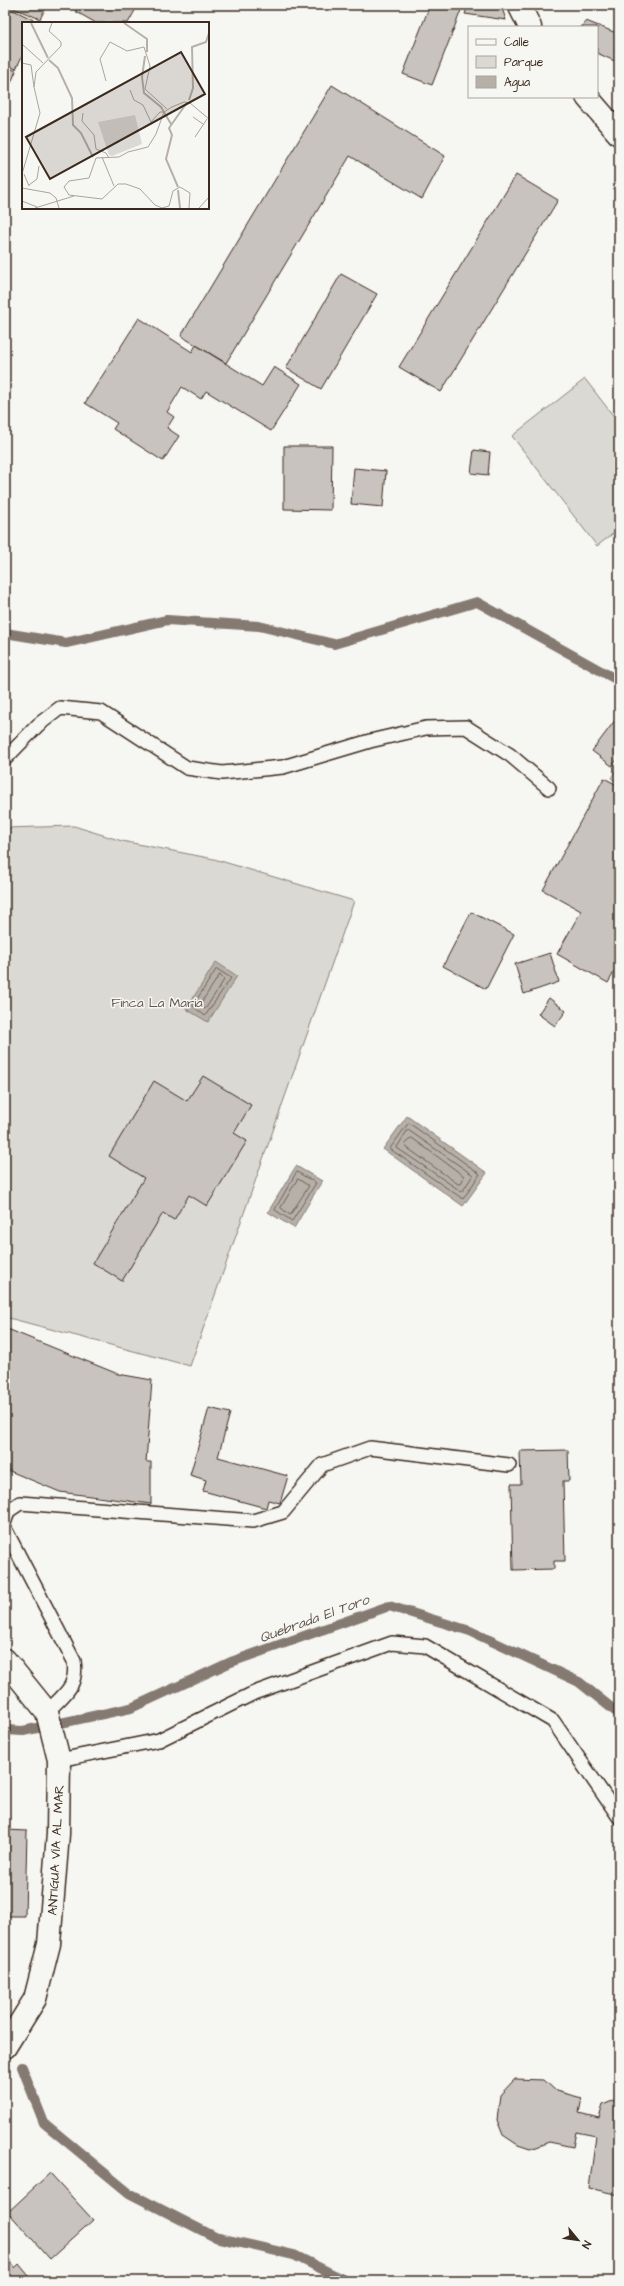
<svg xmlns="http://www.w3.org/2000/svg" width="624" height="2286" font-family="'Architects Daughter',sans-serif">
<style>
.green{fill:#dad9d3;stroke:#8a8278}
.water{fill:#b6b0a9;stroke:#857a71}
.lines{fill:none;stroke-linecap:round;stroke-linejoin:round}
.shore{stroke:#6c6056;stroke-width:1}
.stream{stroke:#857a71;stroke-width:10}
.building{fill:#c8c3be;stroke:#3b2a1e}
.service-casing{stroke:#3b2a1e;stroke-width:16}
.minor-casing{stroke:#3b2a1e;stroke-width:25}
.secondary-casing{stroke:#3b2a1e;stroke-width:25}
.service{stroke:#f6f6f2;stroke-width:13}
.minor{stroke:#f6f6f2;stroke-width:22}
.secondary{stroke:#f6f6f2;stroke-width:22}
.labels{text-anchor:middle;stroke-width:3;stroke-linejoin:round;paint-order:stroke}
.park-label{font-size:13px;fill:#63564b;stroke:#f6f6f2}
.street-label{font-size:13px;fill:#3b2a1e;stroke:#f6f6f2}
.water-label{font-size:14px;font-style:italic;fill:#605248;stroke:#f6f6f2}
.inset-river{fill:none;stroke:#b6b0a9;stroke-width:2}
.inset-road{fill:none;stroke:#aba49d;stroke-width:1}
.view{fill:#3b2a1e;fill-opacity:0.15;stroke:#3b2a1e;stroke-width:2}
.inset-edge{fill:none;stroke:#3b2a1e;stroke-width:2}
</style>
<rect width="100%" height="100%" fill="#f6f6f2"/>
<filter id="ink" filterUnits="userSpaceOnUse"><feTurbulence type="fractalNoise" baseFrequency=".025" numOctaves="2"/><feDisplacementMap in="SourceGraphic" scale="8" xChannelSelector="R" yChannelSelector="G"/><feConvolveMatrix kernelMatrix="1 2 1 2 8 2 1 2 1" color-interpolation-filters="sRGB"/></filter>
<g filter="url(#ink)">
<path class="green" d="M585 379 619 423V529L597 546 512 436Z
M619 765V783L611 778Z
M74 826 122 841 214 859 354 901 190 1366 5 1317V828Z"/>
<path class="water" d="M216 962 237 976 208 1022 186 1009Z
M407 1116 487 1173 463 1206 383 1149Z
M296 1166 322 1181 294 1228 268 1212Z"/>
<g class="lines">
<path class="shore" d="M217 969 231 978 205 1016 193 1006Z
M220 975 224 980 206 1008 203 1009 200 1005Z
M409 1123 480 1174 463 1199 390 1149Z
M408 1130 473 1175 462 1192 397 1148Z
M412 1138 464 1176 461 1184H458L406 1147 405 1144Z
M297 1172 316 1183 292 1221 275 1210Z
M298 1179 309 1186 290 1215 281 1208Z"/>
<path class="stream" d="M5 633 66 643 167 620 259 626 334 644 477 602 619 681
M5 1730 23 1731 131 1708 231 1662 389 1606 470 1631 579 1682 619 1714
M22 2067 44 2123 129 2193 215 2237 294 2255 346 2281"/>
</g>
<path class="building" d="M6 5H47L40 19Z
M79 5H138L128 23H96L75 11Z
M430 5H463L432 85 403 74Z
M468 5H501L506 20 465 14Z
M5 6 38 22 23 23V54L16 69 5 64Z
M586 21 619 34V63L597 53V27H581Z
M5 66 16 71 5 97Z
M332 85 445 156 422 199 350 156 226 363 181 336Z
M516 175 558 200 441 392 399 367Z
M341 274 377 294 321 389 286 368Z
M139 318 192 352 196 345 262 386 274 367 301 384 271 431 206 391 201 399 182 387 167 412 174 417 167 428 179 436 163 461 113 429 117 423 85 403Z
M284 446H332L331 510 284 509Z
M474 450 490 452 488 475 471 473Z
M354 468 386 471 383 507 351 504Z
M619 715V757L612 766 592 751Z
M604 778 619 786V963L608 983 557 954 581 911 543 890Z
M471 912 514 934 486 989 443 966Z
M550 953 559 982 524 994 515 964Z
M549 998 566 1011 555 1026 538 1014Z
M203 1076 251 1105 234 1133 247 1141 207 1206 189 1195 174 1220 163 1213 122 1281 93 1263 144 1178 109 1156 154 1081 187 1101Z
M5 1328 118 1374 152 1380 146 1462H151V1504L60 1492 5 1469Z
M209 1408 230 1413 218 1457 288 1476 280 1503 268 1500 266 1508 203 1491 206 1480 190 1475Z
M568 1450 569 1481H563L565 1561H554V1569L513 1570 511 1484H521L520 1451Z
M5 1830 27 1831 25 1916H5Z
M515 2079 544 2080 556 2091 582 2098 579 2113 599 2118 603 2105 619 2098V2195L589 2188 596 2136 576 2132 573 2147 549 2142 530 2149 518 2145 503 2135 497 2120 500 2095Z
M50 2173 93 2220 50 2259 8 2212Z
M5 2256 15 2268 19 2264 33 2281H5Z"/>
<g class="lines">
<defs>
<path id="service" d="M5 759 38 725 60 708 101 712 187 768 222 773 283 767 370 741 426 728 466 727 510 755 549 788
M5 1521 8 1511 20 1503 253 1521 283 1512 322 1465 370 1448 509 1465
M5 1529 74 1661C78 1687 64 1694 47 1712
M59 1760 159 1740 254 1693 392 1643 425 1646 553 1721 619 1817"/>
<path id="minor" d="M519 5 530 27
M587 97 619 134"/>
<path id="secondary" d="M5 1660 47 1712 59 1760 58 1834 49 1944 35 1999 5 2047"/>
</defs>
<use href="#service" class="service-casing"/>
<use href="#minor" class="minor-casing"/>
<use href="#secondary" class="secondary-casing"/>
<use href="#service" class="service"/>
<use href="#minor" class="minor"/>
<use href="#secondary" class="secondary"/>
</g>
</g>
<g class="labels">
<g class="park-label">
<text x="157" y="1007">Finca La María</text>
</g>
<g class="street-label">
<text transform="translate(55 1850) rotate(-87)" y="5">ANTIGUA VÍA AL MAR</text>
</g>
<g class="water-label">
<text transform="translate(314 1618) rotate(-20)" y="5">Quebrada El Toro</text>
</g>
</g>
<g transform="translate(22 22)">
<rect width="187" height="187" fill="#f6f6f2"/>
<path d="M113 93 120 122 90 134 87 133 76 100Z" fill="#dad9d3"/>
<path class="inset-river" d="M9 1 26 36M102 1 125 17V30M123 34 120 55 122 71 139 85 149 102M27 38 36 46 50 76 51 103 59 111 71 135M167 78 171 66 170 25 184 20 187 11M156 165 144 137 150 113 147 106 164 82M156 168 158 186"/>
<path class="inset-road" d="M0 22 21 41M0 41 9 43 12 65M84 59 78 37 88 20 105 29 122 25 128 44 123 67 145 87M108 68 112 78 121 83 129 100 138 90H142M61 91 60 99 72 113 74 127 84 131 87 136M171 95 181 102M173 115 185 97M80 135 92 164M0 152 18 91 12 65 14 50 39 24V20L27 9 30 1M2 152 7 164M7 163 15 157 17 144M0 166 28 171 34 176 37 186M0 179 15 185M13 186 52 174M167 186 168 171 158 165 151 169 147 184 140 186 133 183 118 167 104 162H96L80 177 47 173 42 165 47 159 67 156 74 136 97 135 106 130 126 125 134 112 142 90 150 85 162 80 168 81 187 97M177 186 187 175"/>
<path class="view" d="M159 30 183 72 28 157 4 115Z"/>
<rect width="187" height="187" class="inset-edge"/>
</g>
<rect width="624" height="2286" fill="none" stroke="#f6f6f2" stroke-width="20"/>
<rect x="10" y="10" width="604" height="2266" fill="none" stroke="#3b2a1e" stroke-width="1.5" filter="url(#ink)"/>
<rect x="468" y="26" width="130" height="72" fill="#f6f6f2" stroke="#aba49d"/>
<rect x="476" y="39" width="20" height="6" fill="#f6f6f2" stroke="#aba49d"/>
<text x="504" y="46" font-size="12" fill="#3b2a1e">Calle</text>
<rect x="476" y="56" width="20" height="12" fill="#dad9d3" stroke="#aba49d"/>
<text x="504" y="66" font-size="12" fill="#3b2a1e">Parque</text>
<rect x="476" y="76" width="20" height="12" fill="#b6b0a9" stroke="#aba49d"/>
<text x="504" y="86" font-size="12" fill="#3b2a1e">Agua</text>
<g transform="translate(578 2240) rotate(119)" stroke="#f6f6f2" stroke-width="3" paint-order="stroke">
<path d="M0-3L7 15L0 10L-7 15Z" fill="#3b2a1e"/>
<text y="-6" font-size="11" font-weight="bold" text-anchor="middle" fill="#3b2a1e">N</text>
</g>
</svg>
